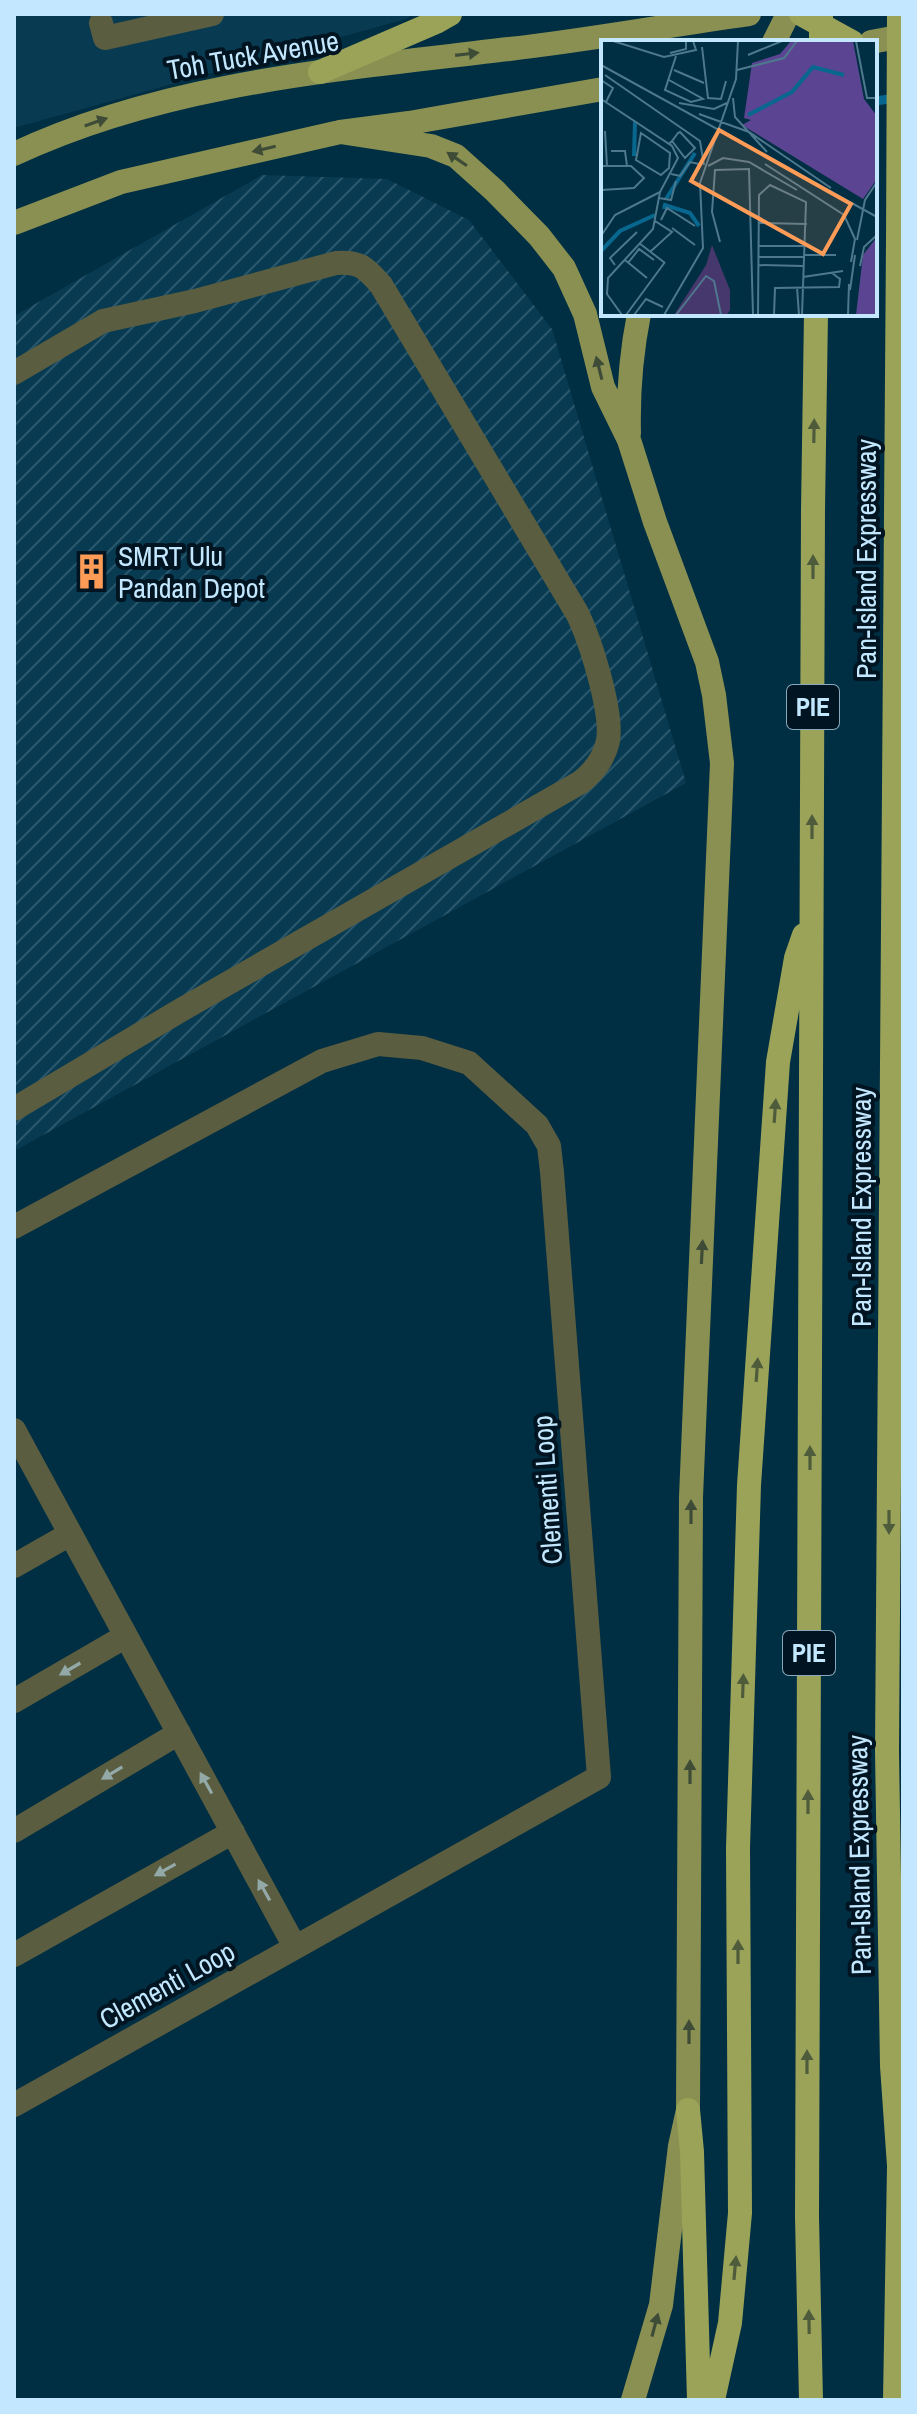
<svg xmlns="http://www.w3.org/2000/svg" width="917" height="2414" font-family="'Archivo Narrow',sans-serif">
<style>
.built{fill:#083b52}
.industrial{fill:url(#industrial-furrows)}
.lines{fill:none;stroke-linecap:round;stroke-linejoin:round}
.stream{stroke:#08678e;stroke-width:9}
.minor{stroke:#5a5d40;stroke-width:24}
.major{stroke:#899052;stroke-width:24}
.highway{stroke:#9ba358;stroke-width:24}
.highway-bridge{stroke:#9ba358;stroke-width:24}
.oneway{fill:#3e4c37}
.oneway2{fill:#4e5c3c}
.oneway3{fill:#93a9a8}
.labels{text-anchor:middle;stroke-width:8;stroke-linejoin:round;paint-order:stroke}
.shield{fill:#001521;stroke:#88a8bc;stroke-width:2}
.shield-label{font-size:26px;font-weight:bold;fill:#c2e7fe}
.street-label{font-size:28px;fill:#c2e7fe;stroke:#001521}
.poi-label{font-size:28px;fill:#c2e7fe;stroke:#001521;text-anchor:start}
.inset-river{fill:none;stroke:#08678e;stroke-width:4}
.inset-road{fill:none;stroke:#4e788d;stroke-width:2}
.view{fill:#fe9c57;fill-opacity:0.15;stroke:#fe9c57;stroke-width:4}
.inset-edge{fill:none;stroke:#c2e7fe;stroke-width:4}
</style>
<defs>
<pattern id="industrial-furrows" width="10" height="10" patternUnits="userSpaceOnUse" patternTransform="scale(2)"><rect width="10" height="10" fill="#083b52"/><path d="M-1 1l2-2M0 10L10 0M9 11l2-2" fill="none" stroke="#2a576c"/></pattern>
</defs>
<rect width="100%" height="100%" fill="#002e42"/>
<path class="built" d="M14 14H413L406 19 14 128Z"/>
<path class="industrial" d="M262 175 387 179 469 220 552 329 686 783 14 1151V316Z"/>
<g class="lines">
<path class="stream" d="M875 101 896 98"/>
<path class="minor" d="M101 23 105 38 212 14
M14 373 103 321 195 301 336 263C360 261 366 268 381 285L577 613C590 639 613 712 608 741 604 758 595 771 581 782L181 1010 14 1109
M14 1227 322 1061 378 1044 422 1048 469 1063 537 1125 549 1146 552 1172 599 1777 14 2105
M14 1430 295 1947
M14 1566 70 1534
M14 1701 126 1636
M14 1831 179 1733
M14 1955 233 1832"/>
<path class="major" d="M774 42 788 14
M871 42 903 36
M340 132 431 146 456 156 495 191 539 236 564 268 585 314 603 387 629 440 655 522 707 662 714 695 722 763 691 1497 688 2110 680 2146 661 2305 633 2400
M14 154C167 82 343 69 509 49 589 40 669 25 749 14
M14 223 121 182 340 132 409 123 603 89
M629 433C628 392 631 354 639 314"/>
<path class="highway" d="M801 14 852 42
M320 72 436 22 450 14
M688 2110 692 2152 699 2400
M713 2400 730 2323 740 2213 738 1848 749 1485 778 1062 796 958 804 935
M811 2400 807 2217 813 509 816 314
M895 2400 899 2166 892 2066 887 1751 898 240"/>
<path class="highway-bridge" d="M821 42V14
M898 240 899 14"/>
</g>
<defs><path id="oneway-solid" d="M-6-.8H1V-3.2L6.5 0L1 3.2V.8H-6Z" transform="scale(2)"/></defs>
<g class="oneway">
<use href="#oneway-solid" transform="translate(467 54) rotate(-7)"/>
<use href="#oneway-solid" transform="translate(96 122) rotate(-19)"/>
<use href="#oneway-solid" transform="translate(264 149) rotate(167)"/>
<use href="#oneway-solid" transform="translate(457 159) rotate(-146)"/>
<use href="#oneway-solid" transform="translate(599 368) rotate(-104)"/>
<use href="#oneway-solid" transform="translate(702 1252) rotate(-87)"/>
<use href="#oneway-solid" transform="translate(691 1512) rotate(-90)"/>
<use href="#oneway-solid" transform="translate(690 1772) rotate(-90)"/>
<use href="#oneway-solid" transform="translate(689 2032) rotate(-90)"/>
<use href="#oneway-solid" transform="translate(655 2325) rotate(-75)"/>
</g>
<g class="oneway2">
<use href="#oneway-solid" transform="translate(814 431) rotate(-89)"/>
<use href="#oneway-solid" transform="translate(813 567) rotate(-90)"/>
<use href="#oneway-solid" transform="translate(812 827) rotate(-90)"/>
<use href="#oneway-solid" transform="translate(775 1111) rotate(-86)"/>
<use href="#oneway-solid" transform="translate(757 1370) rotate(-86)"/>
<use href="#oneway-solid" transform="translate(810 1458) rotate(-90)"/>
<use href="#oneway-solid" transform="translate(889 1522) rotate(90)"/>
<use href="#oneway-solid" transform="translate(743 1686) rotate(-88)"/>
<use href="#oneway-solid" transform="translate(808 1802) rotate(-90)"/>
<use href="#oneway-solid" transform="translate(738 1952) rotate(-90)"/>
<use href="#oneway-solid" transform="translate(807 2062) rotate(-90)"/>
<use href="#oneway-solid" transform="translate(735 2268) rotate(-85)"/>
<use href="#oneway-solid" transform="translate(809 2322) rotate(-91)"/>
</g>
<g class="oneway3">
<use href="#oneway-solid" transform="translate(70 1669) rotate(150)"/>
<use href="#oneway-solid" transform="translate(112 1773) rotate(149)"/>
<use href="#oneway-solid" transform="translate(206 1783) rotate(-119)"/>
<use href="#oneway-solid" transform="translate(165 1870) rotate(151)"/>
<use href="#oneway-solid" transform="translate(264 1890) rotate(-119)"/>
</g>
<defs>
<symbol id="building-bare" viewBox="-9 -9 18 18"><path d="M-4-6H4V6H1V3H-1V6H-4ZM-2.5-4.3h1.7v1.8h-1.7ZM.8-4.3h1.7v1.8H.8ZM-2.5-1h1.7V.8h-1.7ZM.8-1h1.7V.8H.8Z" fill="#fe9c57" stroke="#001521" stroke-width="2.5" paint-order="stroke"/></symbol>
</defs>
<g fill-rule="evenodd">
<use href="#building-bare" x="66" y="546" width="51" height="51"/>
</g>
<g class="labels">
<g class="shield">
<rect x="787" y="685" width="52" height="44" rx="6"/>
<rect x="783" y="1631" width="52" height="44" rx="6"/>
</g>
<g class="shield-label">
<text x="813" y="716">PIE</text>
<text x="809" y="1662">PIE</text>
</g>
<g class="street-label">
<text transform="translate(253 55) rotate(-10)" y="10">Toh Tuck Avenue</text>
<text transform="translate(866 559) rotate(-90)" y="10">Pan-Island Expressway</text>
<text transform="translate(861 1207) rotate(-90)" y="10">Pan-Island Expressway</text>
<text transform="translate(547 1490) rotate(-94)" y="10">Clementi Loop</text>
<text transform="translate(859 1855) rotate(-91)" y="10">Pan-Island Expressway</text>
<text transform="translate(167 1985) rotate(-29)" y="10">Clementi Loop</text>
</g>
<g class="poi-label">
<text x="118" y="566">SMRT Ulu<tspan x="118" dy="32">Pandan Depot</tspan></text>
</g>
</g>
<g transform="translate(601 40)">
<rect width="276" height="276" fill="#002e42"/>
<path d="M111 205 129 250V270L126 275H73L105 225Z" fill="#46376d"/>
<path d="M190 1H252L263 59 276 76V139L262 159 141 85 150 80 143 78 151 23 179 14ZM276 197V275H255L262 215Z" fill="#5b4593"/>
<path class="inset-river" d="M147 75 191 52 212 27 243 35M33 116 34 82M65 159 94 113M63 169 64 165 89 173 98 186M0 211 19 191 54 175"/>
<path class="inset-road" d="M12 1 63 17 95 10 92 1M255 1 266 58H276M101 7 107 58 120 59 125 41M69 13 85 9V1M147 15 181 1M0 25 276 177M73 30 103 43M136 30 183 18 196 1M4 35 99 101 103 125M0 40 12 48 5 62M68 40 102 59 90 62 64 50 75 16M132 58 134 77 166 112M0 59 71 106 77 118 59 152 52 189 7 238 6 254 21 275M78 63 113 69 126 63M98 74 148 92 230 148M4 91 6 126M40 93 69 113 68 128 60 135 35 120ZM68 104 71 101 77 93 79 92 94 108 84 118 71 101M10 111H24L26 126M164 124 243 175 254 199 250 222M0 126H30L43 138 33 148 0 150M107 126 122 118 148 122 196 150M70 134 79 136 89 122 98 124 94 136M58 158 70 160 75 141M60 180 66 168 94 186M157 183 206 184M71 188 94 205M0 196 14 175 59 152M256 200 264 160 276 142M119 202 111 172 114 130 148 129 152 275M38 203 64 223M157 206H206M49 212 71 192 54 181M204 215H235M157 217H203M24 220 46 238M27 223 38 209 53 220M14 225 9 218 36 192M157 225 202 226M259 226 263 207 276 195M202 237 242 231M196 247 198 275M249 250 254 215M25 275 64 222M33 275 45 259 62 267M63 275 102 208 99 143 135 39 137 1M75 275 105 236 113 241 120 275M157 275 158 155 169 145 205 162 201 275M173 275 174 248 238 247 239 239 231 233M247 275 248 244"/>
<path class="view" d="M118 90 250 164 222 214 90 141Z"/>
<rect width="276" height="276" class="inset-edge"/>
</g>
<rect width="917" height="2414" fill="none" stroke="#c2e7fe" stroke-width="32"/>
</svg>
